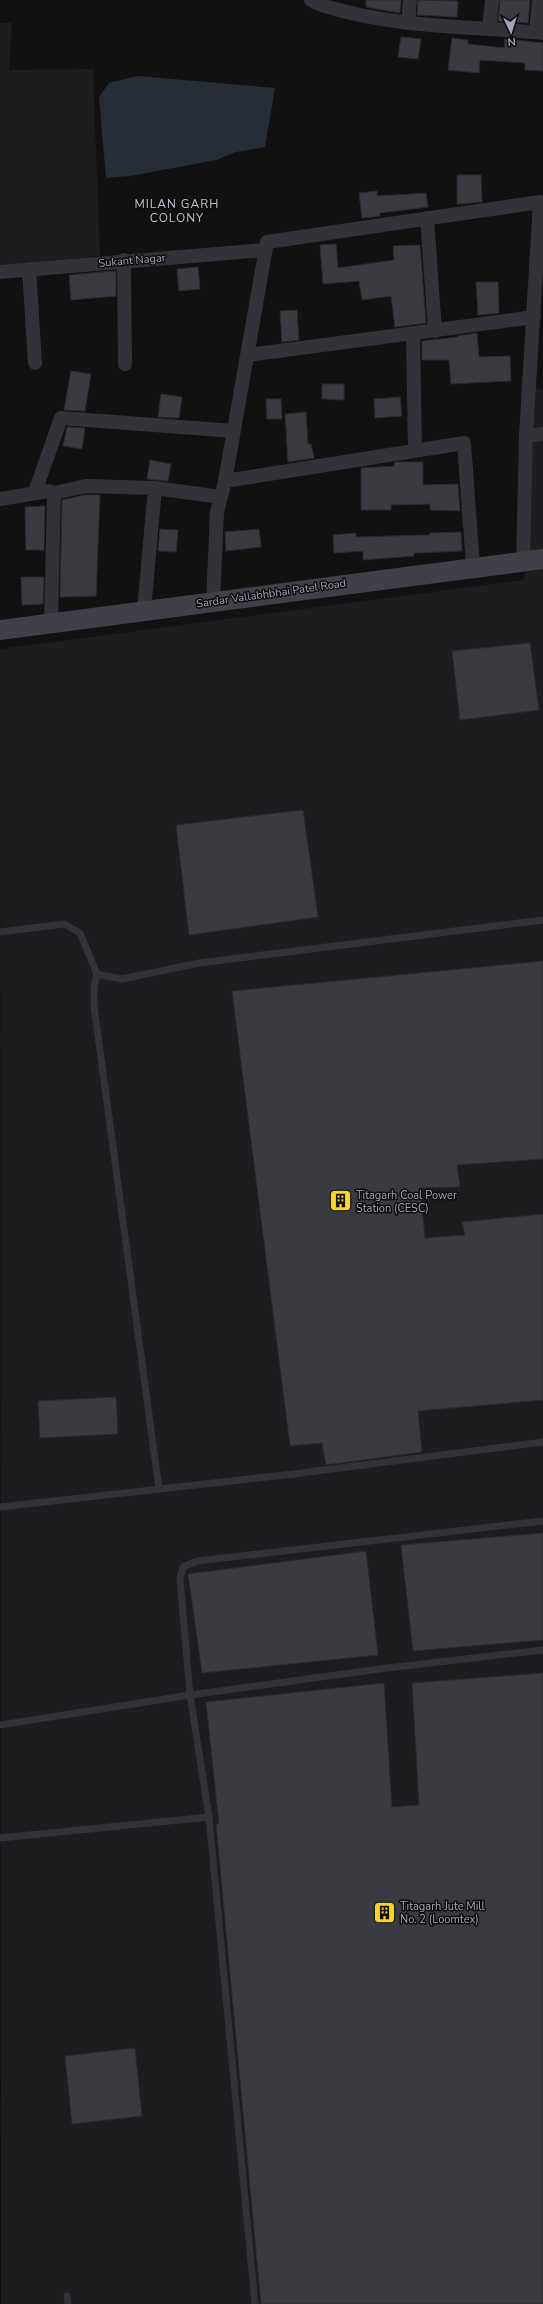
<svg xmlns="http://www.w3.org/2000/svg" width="543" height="2304" font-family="'Nunito Sans',sans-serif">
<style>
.built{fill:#1d1d1f}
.water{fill:#272d37}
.building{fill:#3a3b40;stroke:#2b2b2f}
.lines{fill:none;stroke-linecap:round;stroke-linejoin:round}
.lane{stroke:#323238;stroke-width:7}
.street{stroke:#323238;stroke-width:14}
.secondary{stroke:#3f4048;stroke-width:20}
.labels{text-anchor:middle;stroke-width:3;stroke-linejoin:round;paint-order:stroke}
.street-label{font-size:11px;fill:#a1a4b4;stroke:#0c0c0d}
.poi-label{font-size:11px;fill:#a1a4b4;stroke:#0c0c0d;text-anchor:start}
.neighbourhood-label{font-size:12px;letter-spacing:1px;fill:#c2c4d0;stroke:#0c0c0d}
</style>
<rect width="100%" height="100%" fill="#111112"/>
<path class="built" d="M0 23H12L9 70 93 69 100 256 0 266Z
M535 388 543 390V2304H1L0 649 524 580 529 552Z"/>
<path class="water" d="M138 76 275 88 265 147 236 152 216 160 130 176 106 178 99 97 109 83Z"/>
<path class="building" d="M366 0H401L400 13 366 7Z
M418 0 458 1 457 17 417 15Z
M500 0H530L528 23 498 21Z
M401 37 421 39 418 59 398 57Z
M452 38 468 40V44L504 48 505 39 543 43V71L525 70V63L480 60 479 73 448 70Z
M457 175H481L482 202 457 204Z
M377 191V196L426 193 428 207 380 213V216L362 218 359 193Z
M336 244 338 268 394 260 393 246 420 245 426 323 395 327 391 296 362 300 359 281 323 284 320 245Z
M198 267 200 289 179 291 177 269Z
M116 271V296L71 300 69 275Z
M476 282H498L499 313 478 315Z
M297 310 299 340 282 342 280 311Z
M477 333 479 357 510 356 511 381 451 384 449 360H422V341L458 337 457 336Z
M71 371 91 374 85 411 64 410Z
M322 384H344V400L322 399Z
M161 394 182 397 179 418 158 417Z
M400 397 402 416 375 418 374 399Z
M266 399H281L282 419H267Z
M306 412 308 444H311L314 458 288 462 285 414Z
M67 427 85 428 82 449 63 446Z
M150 460 171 464 168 481 147 479Z
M396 462H423V485L458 484 460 511 430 510V504L391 505V510H361V468L394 466V463Z
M85 495H100L96 596 60 597 62 500Z
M45 506 44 550H26L25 507Z
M160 529 178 530 176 552 158 551Z
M259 529 261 547 226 551 225 532Z
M461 532 462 551 414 553V556L363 560V551L334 553 333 535 356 533V537L430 535V533Z
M21 577H44L43 604 22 605Z
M530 643 539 710 460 720 452 651Z
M303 810 318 917 189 935 176 825Z
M543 961V1159L457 1165 460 1187 420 1188 425 1238 465 1235 462 1222 543 1214V1400L418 1411 422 1452 326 1465 322 1443 290 1446 232 991Z
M116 1397 118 1434 40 1438 38 1401Z
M543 1533V1640L413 1651 401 1545Z
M366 1551 378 1655 202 1673 188 1574Z
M543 1673V2304H261L216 1824H219L206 1702 384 1683 392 1807 419 1805 412 1683Z
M135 2048 142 2116 72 2124 65 2056Z"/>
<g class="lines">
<path class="lane" d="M0 932 64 924 80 933 97 974 122 979 199 963 543 920
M97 974 94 987V1006L159 1489
M0 1507 293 1474 543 1442
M0 1725 190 1695 180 1578 183 1567 197 1561 543 1521
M209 1817 255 2304
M0 1838 209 1817 190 1695 387 1668 543 1650
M67 2296 68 2304"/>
<path class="street" d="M311 0C323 8 338 9 351 13 414 28 479 27 543 33
M408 23 410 0
M489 29 492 0
M536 32 539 0
M427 218 435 331
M124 260 125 364
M29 269 35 363
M0 272 265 250
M413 334 415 451
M248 355 534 317
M526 436 543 434
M225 481 464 443 473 566
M35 492 61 418 234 431
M54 493 86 486 155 488 221 497
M0 499 48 491 54 493 51 623
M213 601 217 512 225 481 267 242 540 202 526 436 523 562
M144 610 155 488"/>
<path class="secondary" d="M0 630 543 559"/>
</g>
<defs>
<symbol id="building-square" viewBox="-11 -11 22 22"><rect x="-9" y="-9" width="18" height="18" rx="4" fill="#fdd51e" stroke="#0c0c0d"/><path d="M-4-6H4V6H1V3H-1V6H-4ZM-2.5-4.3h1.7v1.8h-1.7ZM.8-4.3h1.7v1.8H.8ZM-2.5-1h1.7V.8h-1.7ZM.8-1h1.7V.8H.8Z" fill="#111"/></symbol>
</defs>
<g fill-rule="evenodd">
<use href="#building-square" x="328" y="1188" width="25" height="25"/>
<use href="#building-square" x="372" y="1900" width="25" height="25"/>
</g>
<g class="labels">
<g class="street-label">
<text transform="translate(132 260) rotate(-5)" y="4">Sukant Nagar</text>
<text transform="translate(271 593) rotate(-8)" y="4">Sardar Vallabhbhai Patel Road</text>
</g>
<g class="poi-label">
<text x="356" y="1199">Titagarh Coal Power<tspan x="356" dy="13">Station (CESC)</tspan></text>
<text x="400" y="1910">Titagarh Jute Mill<tspan x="400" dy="13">No. 2 (Loomtex)</tspan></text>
</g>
<g class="neighbourhood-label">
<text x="177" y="208">MILAN GARH<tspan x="177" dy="14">COLONY</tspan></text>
</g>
</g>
<g transform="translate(511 32) rotate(176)" stroke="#0c0c0d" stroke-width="3" paint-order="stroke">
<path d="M0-3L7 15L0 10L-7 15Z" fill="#a1a4b4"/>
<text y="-6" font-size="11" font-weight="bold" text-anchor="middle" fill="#a1a4b4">N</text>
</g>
</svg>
